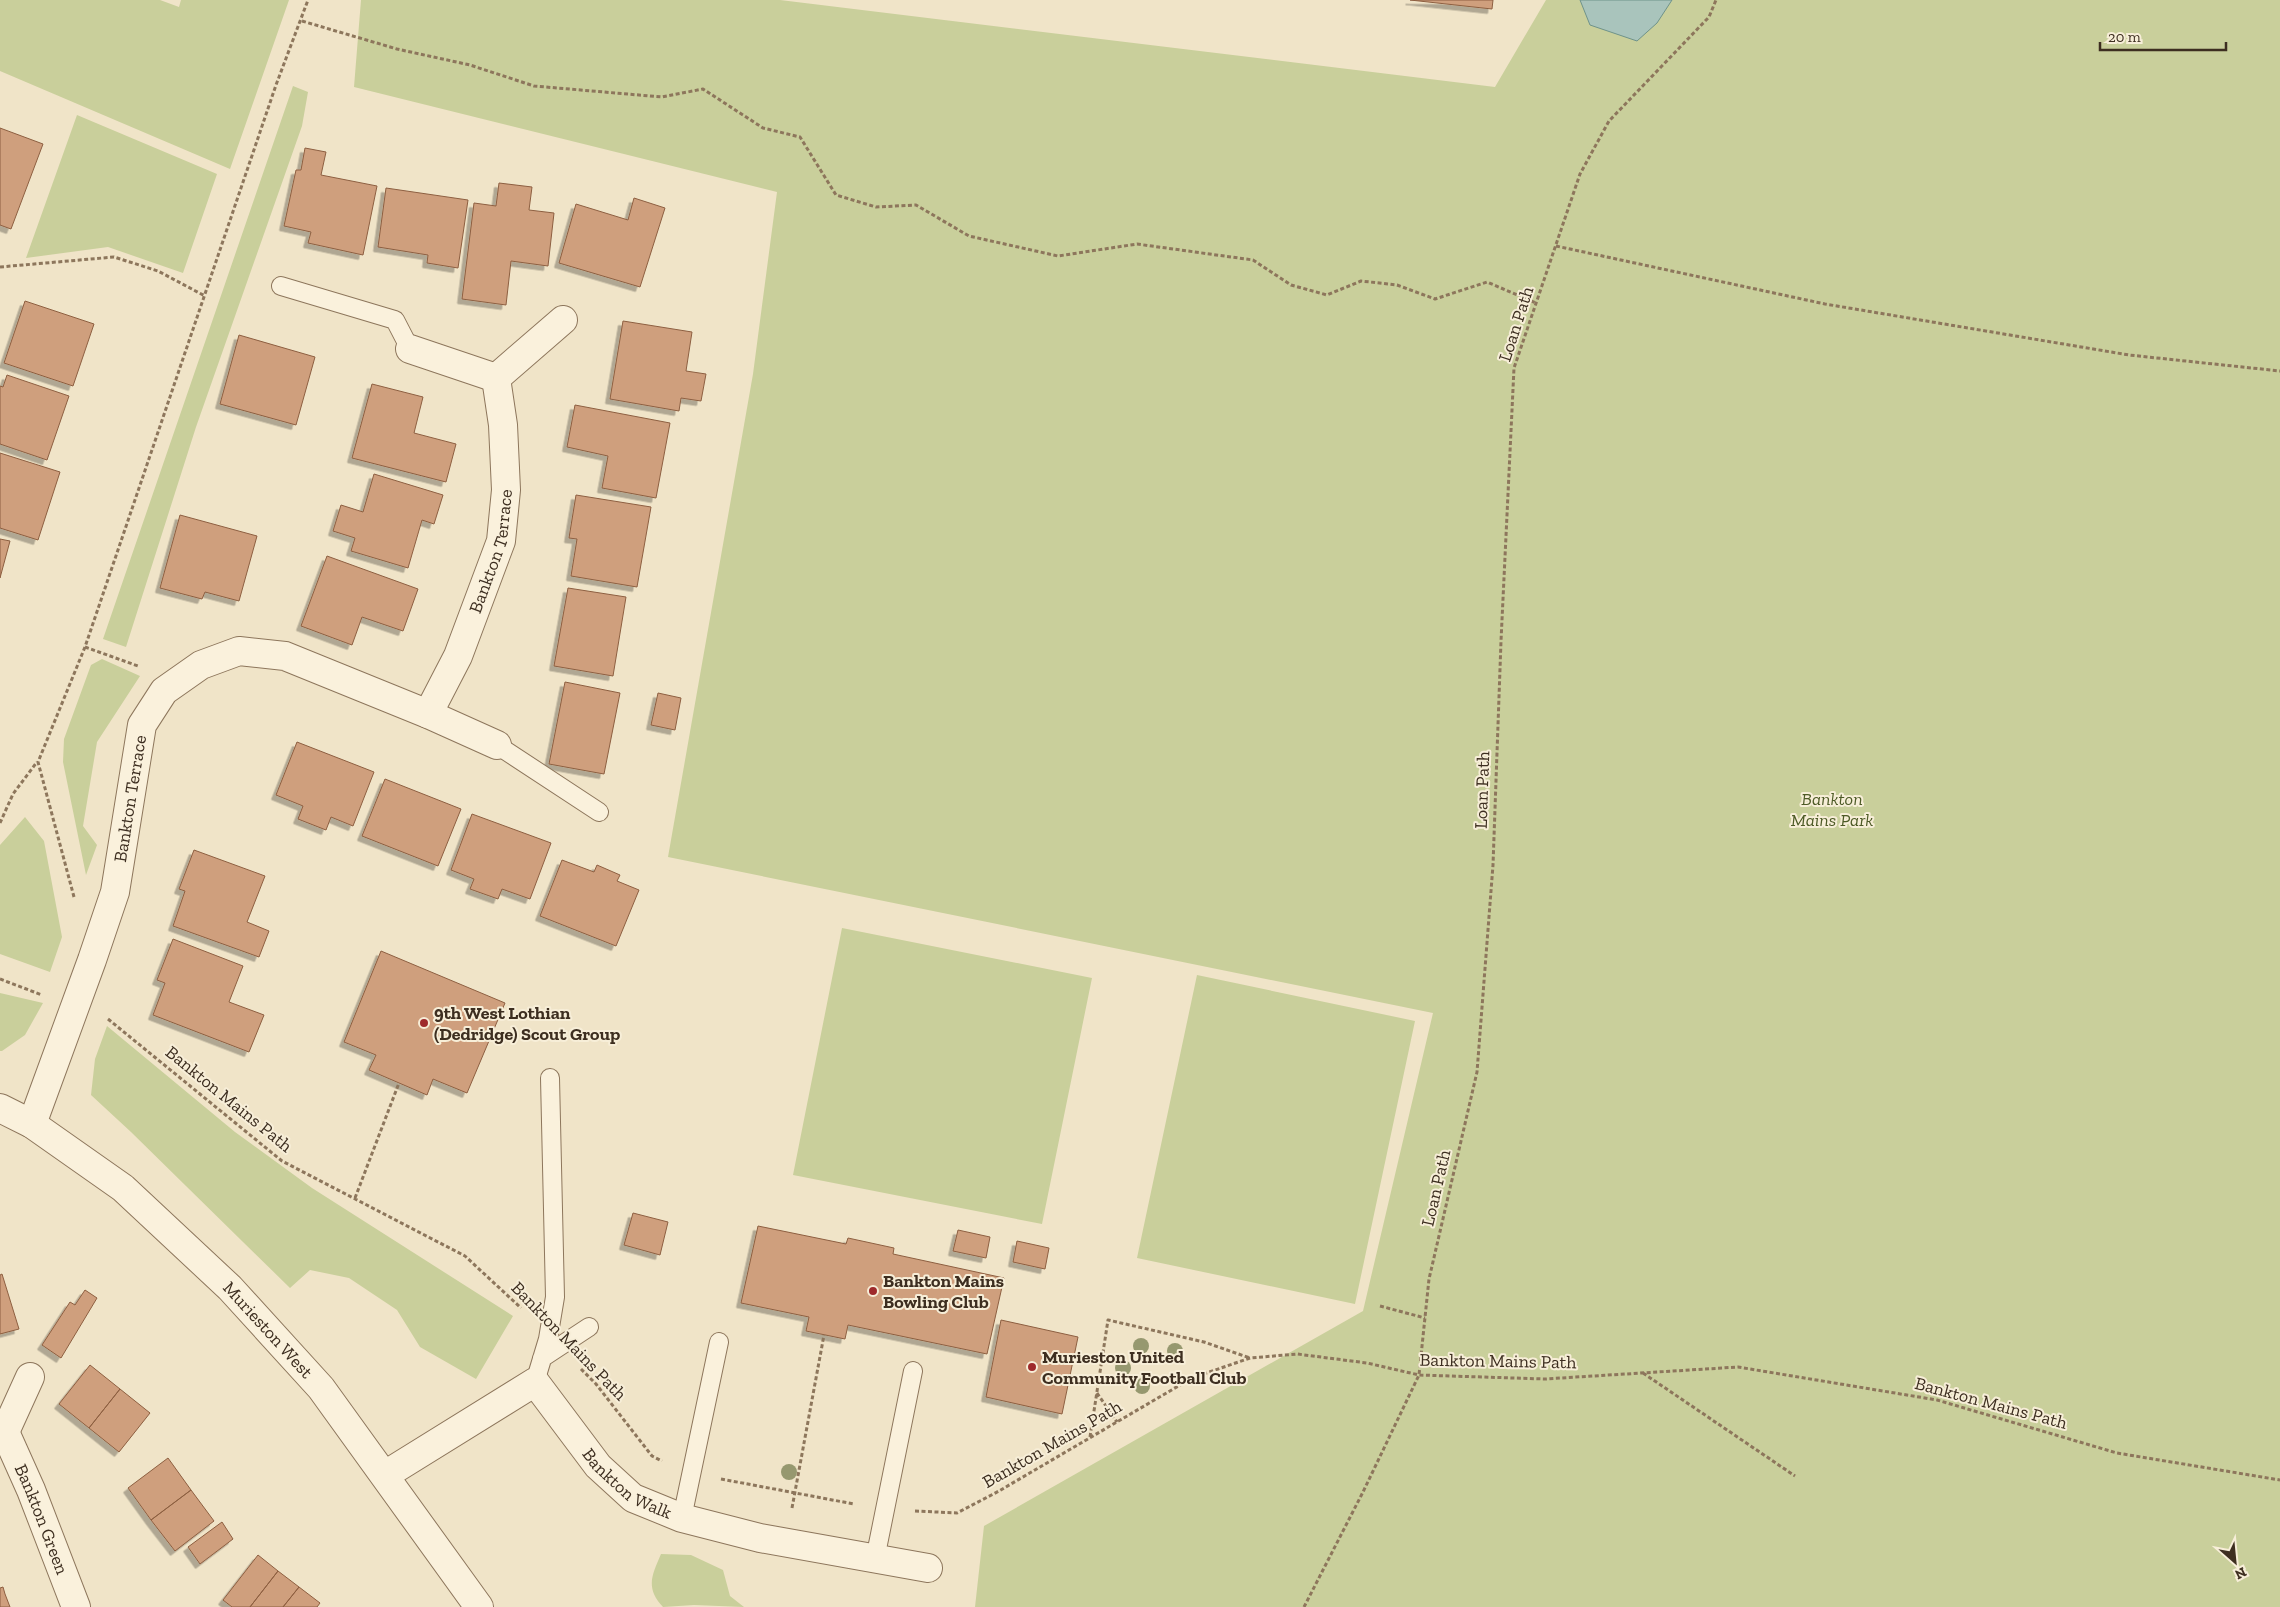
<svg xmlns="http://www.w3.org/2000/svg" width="2280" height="1607" font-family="'Zilla Slab',serif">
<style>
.green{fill:#c9cf9b}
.water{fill:#a9c4bc;stroke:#6f938a}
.building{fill:#cf9f7d;stroke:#8d5f41;filter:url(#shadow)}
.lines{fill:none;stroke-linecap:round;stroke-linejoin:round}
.service-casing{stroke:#8d765c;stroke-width:20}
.minor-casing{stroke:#8d765c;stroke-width:30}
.tertiary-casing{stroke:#8d765c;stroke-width:30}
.path{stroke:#8d765c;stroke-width:3;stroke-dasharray:4 2.5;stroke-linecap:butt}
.service{stroke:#faf1dc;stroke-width:18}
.minor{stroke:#faf1dc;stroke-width:28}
.tertiary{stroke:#faf1dc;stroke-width:28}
.tree{fill:#96986f}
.poi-dot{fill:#9e2a2b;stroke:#f7eed8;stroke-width:2}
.labels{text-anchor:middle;stroke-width:4;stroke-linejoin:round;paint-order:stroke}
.street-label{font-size:18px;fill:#3d2e20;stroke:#f7eed8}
.park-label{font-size:18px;font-style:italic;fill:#4d5a26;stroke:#f7eed8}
.poi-label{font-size:18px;font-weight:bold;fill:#3d2e20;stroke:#f7eed8;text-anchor:start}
</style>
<defs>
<filter id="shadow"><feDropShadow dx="-4.5" dy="4.5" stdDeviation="0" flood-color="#0004"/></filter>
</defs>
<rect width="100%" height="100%" fill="#f0e4c8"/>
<path class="green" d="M0 0H160L179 7 181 0H289L230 169 0 71Z
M361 0H780L1495 87 1546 0H2280V1607H975L984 1526 1363 1311 1433 1013 668 857 753 374 777 192 354 87Z
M293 86 308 92 302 126 196 427 126 647 103 639Z
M77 115 217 174 183 273 108 247 26 258Z
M102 659 140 676 97 742 83 826 97 845 86 875 63 762 64 739 91 665Z
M25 817 44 841 62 937 50 972 0 954V845Z
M842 928 1092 978 1042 1224 793 1175Z
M1197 975 1415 1021 1355 1304 1137 1258Z
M0 993 43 1003 25 1035 2 1051H0Z
M107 1026 235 1132 312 1188 513 1316 476 1379 420 1347 397 1310 349 1278 310 1270 290 1288 131 1132 91 1095 95 1059Z
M661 1554 691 1555 723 1570 730 1596 744 1607 694 1605 663 1607C645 1588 652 1575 661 1554Z"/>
<path class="water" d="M1580 0H1672L1657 23 1637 41 1590 25Z"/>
<path class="building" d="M1410 0H1493L1492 9Z
M0 128 43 144 11 229 0 225Z
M305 148 326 152 321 175 377 186 363 255 308 243 311 232 284 226 296 170H301Z
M499 183 532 187 529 210 554 213 548 266 511 261 506 305 462 299 474 203 496 206Z
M386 188 468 200 458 268 427 263 428 255 378 247Z
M634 198 665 208 640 287 559 263 576 204 628 220Z
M25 301 94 324 73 386 4 363Z
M623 321 692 332 686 371 706 374 701 401 681 398 679 411 610 399Z
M239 335 315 357 296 425 220 404Z
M7 375 69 396 47 460 0 444V386L3 387Z
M372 384 423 397 414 433 456 444 446 482 352 458Z
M575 405 670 423 656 498 602 488 608 456 567 447Z
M0 453 60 472 38 540 0 528Z
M374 474 443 495 434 524 422 520 408 568 351 551 355 538 333 531 341 505 363 512Z
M576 495 651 507 637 587 571 576 577 539 569 538Z
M180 515 257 536 239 601 205 592 202 599 160 588Z
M0 539 10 541 0 578Z
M327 556 418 589 403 631 362 617 352 645 301 626Z
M568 588 626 597 613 676 554 666Z
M565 682 620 693 604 774 549 764Z
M658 693 681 698 675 730 651 725Z
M297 742 374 772 353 826 331 817 326 830 298 819 303 806 276 795Z
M385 779 461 809 438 866 362 836Z
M472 814 551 843 530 899 502 889 498 899 470 889 474 879 451 870Z
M194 850 265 876 247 922 269 931 259 957 173 926 185 891 179 889Z
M562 860 594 872 597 865 620 875 617 881 639 890 616 946 540 916Z
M173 939 243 966 229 1002 264 1015 249 1052 153 1015 165 983 157 980Z
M381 951 505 1003 467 1093 433 1079 427 1095 369 1070 376 1055 344 1042Z
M633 1213 668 1222 660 1255 624 1245Z
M758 1226 846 1244 848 1238 894 1248 893 1254 1004 1278 987 1354 848 1325 845 1339 806 1331 809 1317 741 1303Z
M958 1230 990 1237 986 1258 953 1251Z
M1017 1241 1049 1248 1045 1269 1013 1262Z
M2 1274 19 1329 0 1334V1275Z
M85 1290 97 1298 61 1358 42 1345 70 1302 75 1305Z
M1001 1320 1078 1337 1062 1414 986 1397Z
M90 1365 120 1389 89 1428 59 1404Z
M120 1389 150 1413 119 1452 89 1428Z
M168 1458 191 1490 151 1520 128 1488Z
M191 1490 214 1521 175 1551 151 1520Z
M222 1522 233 1539 200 1564 188 1547Z
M258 1555 278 1571 250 1607H232L223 1600Z
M278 1571 299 1587 283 1607H250Z
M3 1587 5 1594 10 1607H0V1588Z
M299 1587 320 1603 317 1607H283Z"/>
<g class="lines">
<defs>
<path id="service" d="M281 286 395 320 410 349
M497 745 599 812
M542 1358 589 1327
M535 1382 548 1339 555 1297 550 1078
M682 1518 719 1342
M875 1559 913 1371"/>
<g id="minor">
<path d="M410 349 496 378"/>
<path id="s1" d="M428 714 458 656 501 541 506 490 503 425 496 378 563 320"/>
<path id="s2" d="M32 1124 92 960 115 892 142 725 164 691 201 665 239 651 285 656 428 714 497 745"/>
<path id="s3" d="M0 1430 5 1432 31 1490 76 1607"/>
<path d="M5 1432 30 1377"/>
<path id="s4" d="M385 1475 535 1382 598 1466 633 1498 682 1518 760 1538 928 1568"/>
</g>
<g id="tertiary">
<path id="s5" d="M0 1108 32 1124 123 1188 230 1288 321 1388 479 1607"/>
</g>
</defs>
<use href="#service" class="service-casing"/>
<use href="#minor" class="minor-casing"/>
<use href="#tertiary" class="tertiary-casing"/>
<path class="path" d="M302 21 397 49 470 65 534 86 662 97 703 89 763 128 800 137 836 195 876 207 916 205 969 236 1058 256 1137 244 1253 260 1291 285 1327 295 1361 281 1397 285 1435 299 1487 282 1536 303
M1556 246 1825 304 2129 355 2280 371
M0 267 114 257 158 271 205 296
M85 647 138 666
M0 823 13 794 37 762
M74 897 38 762 85 647 276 85 308 0
M0 979 42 995
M108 1019 282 1161 465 1256 521 1308
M355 1198 399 1083
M1380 1306 1425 1318
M581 1369 596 1384 652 1456 662 1461
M1643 1373 1795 1476
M1097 1393 1117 1422
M1090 1437 1108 1320 1204 1342 1250 1358
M721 1479 854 1504
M792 1508 824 1335
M915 1511 957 1513 999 1491 1192 1378 1250 1358 1297 1354 1367 1363 1419 1375 1545 1379 1738 1367 1937 1400 2117 1453 2280 1480
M1304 1607 1363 1492 1419 1375 1429 1279 1477 1072 1493 865 1501 641 1514 368 1580 174 1609 121 1709 17 1716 0"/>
<use href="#service" class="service"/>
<use href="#minor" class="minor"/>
<use href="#tertiary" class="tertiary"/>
</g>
<g class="tree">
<circle cx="1141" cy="1346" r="8"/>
<circle cx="1175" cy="1351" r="8"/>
<circle cx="1123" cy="1368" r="8"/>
<circle cx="1142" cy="1386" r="8"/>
<circle cx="789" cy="1472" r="8"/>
</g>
<g class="poi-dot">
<circle cx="424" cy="1023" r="5"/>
<circle cx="873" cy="1291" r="5"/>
<circle cx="1032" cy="1367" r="5"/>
</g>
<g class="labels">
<g class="street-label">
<text transform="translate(1516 324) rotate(-72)" y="6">Loan Path</text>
<text dy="6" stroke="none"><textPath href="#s1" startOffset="176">Bankton Terrace</textPath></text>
<text transform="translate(1482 790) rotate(-88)" y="6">Loan Path</text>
<text dy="6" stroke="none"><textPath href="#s2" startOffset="341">Bankton Terrace</textPath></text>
<text transform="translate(229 1099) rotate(39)" y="6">Bankton Mains Path</text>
<text transform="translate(1436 1188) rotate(-77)" y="6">Loan Path</text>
<text dy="6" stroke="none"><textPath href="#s5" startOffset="350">Murieston West</textPath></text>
<text transform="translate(569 1341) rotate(46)" y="6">Bankton Mains Path</text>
<text transform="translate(1498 1361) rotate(1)" y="6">Bankton Mains Path</text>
<text transform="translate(1991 1403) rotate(15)" y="6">Bankton Mains Path</text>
<text transform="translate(1052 1444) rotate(-30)" y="6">Bankton Mains Path</text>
<text dy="6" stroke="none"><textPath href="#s4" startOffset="316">Bankton Walk</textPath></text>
<text dy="6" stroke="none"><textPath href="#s3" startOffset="100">Bankton Green</textPath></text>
</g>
<g class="park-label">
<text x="1832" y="805">Bankton<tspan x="1832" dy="21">Mains Park</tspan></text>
</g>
<g class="poi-label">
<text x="434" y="1019">9th West Lothian<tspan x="434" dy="21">(Dedridge) Scout Group</tspan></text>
<text x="883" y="1287">Bankton Mains<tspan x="883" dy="21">Bowling Club</tspan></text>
<text x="1042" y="1363">Murieston United<tspan x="1042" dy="21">Community Football Club</tspan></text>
</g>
</g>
<g transform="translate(2235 1562) rotate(153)" stroke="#f7eed8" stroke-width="4" paint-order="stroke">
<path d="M0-4L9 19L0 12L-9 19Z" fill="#3d2e20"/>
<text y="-8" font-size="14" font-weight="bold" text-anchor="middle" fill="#3d2e20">N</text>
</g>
<path d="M2100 42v8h126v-8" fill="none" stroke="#3d2e20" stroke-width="2.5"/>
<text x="2108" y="42" font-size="15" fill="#3d2e20" stroke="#f7eed8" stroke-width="4" paint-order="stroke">20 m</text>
</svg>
